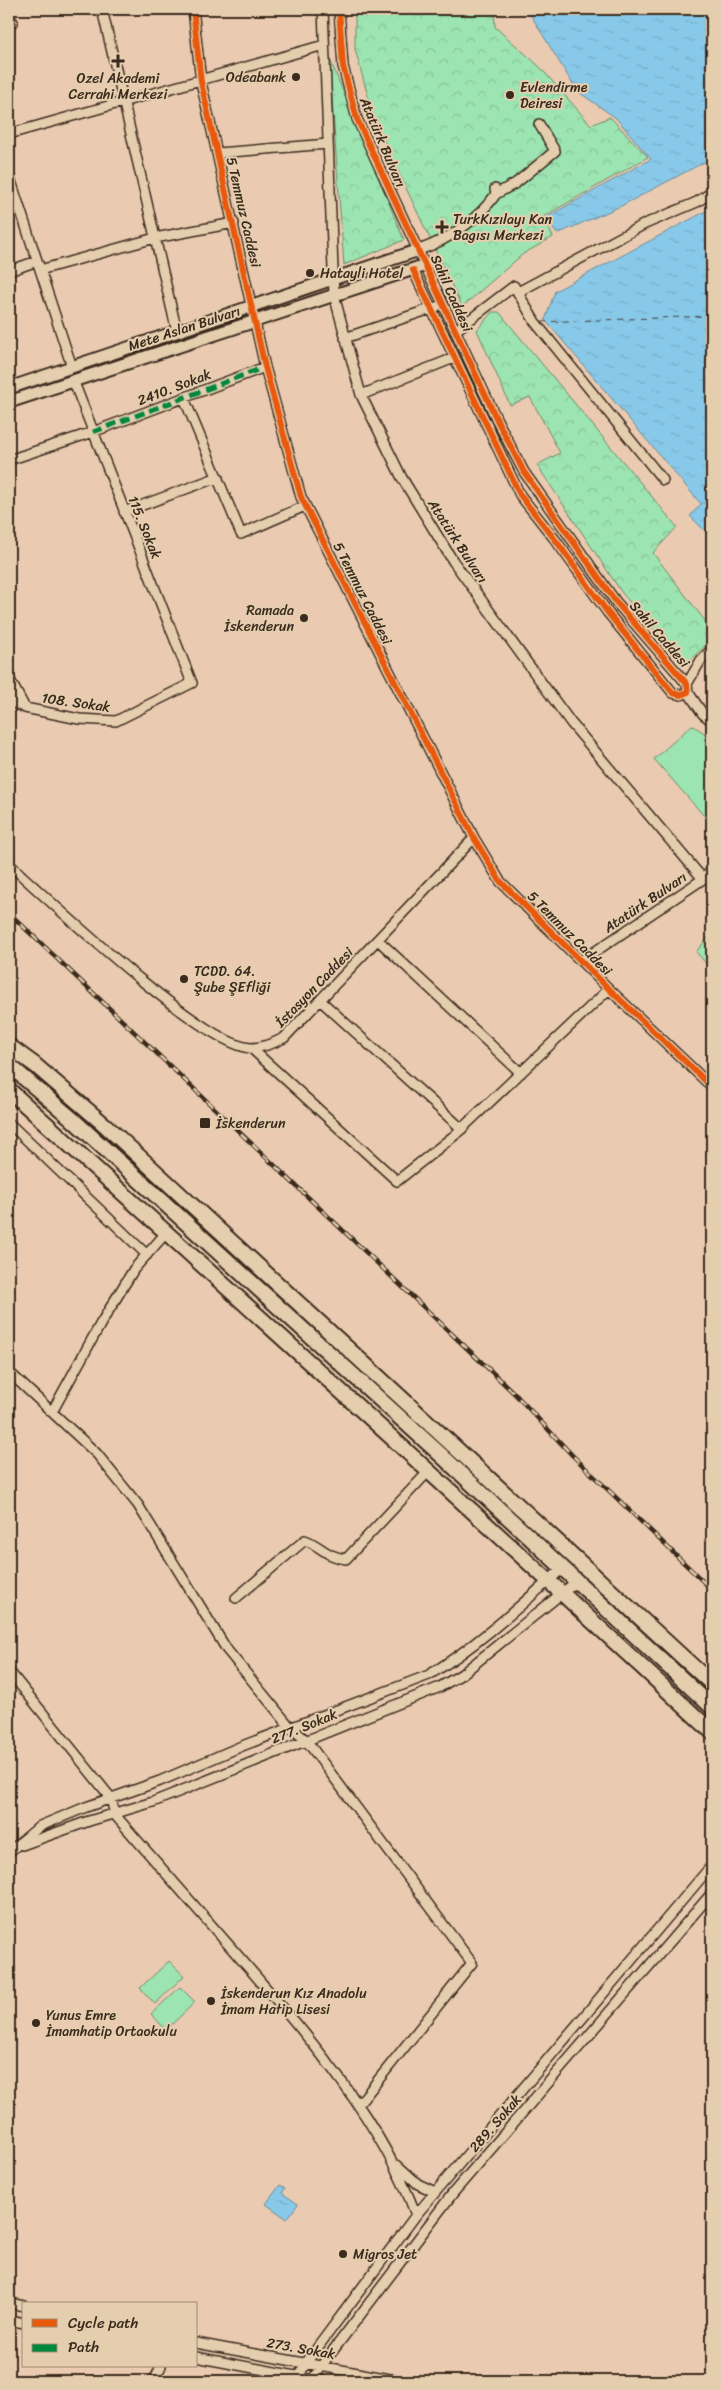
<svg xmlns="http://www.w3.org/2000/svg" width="721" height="2390" font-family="Sriracha,sans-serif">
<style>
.green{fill:#9ce4b2;stroke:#6c8768}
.park{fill:url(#park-crowns);stroke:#6c8768}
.water{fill:url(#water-ripples);stroke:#698998}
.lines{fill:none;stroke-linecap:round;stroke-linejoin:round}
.ferry{stroke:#47423c;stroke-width:1;stroke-dasharray:6 5;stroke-linecap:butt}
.minor-casing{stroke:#3b2a1e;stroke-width:12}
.major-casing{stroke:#3b2a1e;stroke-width:15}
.highway-casing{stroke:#3b2a1e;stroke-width:18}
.minor{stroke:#e5ceae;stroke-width:9}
.major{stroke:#e5ceae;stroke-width:11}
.highway{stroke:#e5ceae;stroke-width:14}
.rail-casing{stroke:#3b2a1e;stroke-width:4.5}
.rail{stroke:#e5ceae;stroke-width:2.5;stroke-dasharray:8;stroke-linecap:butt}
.quiet{stroke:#00873e;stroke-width:5;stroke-dasharray:10 5;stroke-linecap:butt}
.cycleway-casing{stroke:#e5ceae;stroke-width:9}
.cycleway{stroke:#e8590c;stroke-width:6}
.poi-dot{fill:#3b2a1e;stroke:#e5ceae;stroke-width:2}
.labels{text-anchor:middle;stroke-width:4;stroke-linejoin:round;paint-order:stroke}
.poi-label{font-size:14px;fill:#3b2a1e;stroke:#e5ceae;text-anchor:start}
.street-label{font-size:14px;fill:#3b2a1e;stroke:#e5ceae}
</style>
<defs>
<pattern id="park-crowns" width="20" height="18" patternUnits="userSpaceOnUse" patternTransform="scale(1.25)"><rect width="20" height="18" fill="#9ce4b2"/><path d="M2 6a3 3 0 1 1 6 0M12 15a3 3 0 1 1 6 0" fill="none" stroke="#87c499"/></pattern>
<pattern id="water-ripples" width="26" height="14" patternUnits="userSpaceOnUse" patternTransform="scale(1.25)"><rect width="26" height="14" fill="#88c9e9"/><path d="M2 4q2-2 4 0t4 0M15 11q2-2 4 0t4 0" fill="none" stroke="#76adc7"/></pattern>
</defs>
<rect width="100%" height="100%" fill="#eacbb1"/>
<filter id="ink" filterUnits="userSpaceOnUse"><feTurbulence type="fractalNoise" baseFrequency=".02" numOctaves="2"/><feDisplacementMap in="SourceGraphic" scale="10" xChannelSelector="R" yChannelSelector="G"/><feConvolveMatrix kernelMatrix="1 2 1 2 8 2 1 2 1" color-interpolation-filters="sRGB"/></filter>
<g filter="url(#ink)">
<path class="green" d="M692 725 712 738V825L654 759Z
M712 933V970L696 952Z
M169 1961 184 1976 155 2004 140 1988Z
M180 1987 195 2002 166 2030 151 2014Z"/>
<path class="park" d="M355 9H494L495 27 538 65 591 125 610 117 648 157 543 217 553 237 523 254 462 307 375 122 355 49Z
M329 57 404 240 344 265Z
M492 312H499L677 527 653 553 712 630V639L685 665 622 593 537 465 560 453 530 397 510 405 477 330Z"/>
<path class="water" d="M527 9H712V158L621 206 557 234 545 218 651 159 616 118 577 91Z
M712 208V538L690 516 701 504 545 320 555 291Z
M280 2185 285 2188 282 2193 298 2204 287 2219 266 2204Z"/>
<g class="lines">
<path class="ferry" d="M541 322 712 316"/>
<defs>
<path id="minor" d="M102 9 177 332
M193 9 201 82 265 367 301 497 474 838 500 881 609 989 712 1087
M323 9 334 295 361 395 402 478 453 561 571 723 703 879 581 961
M339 9 343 66 357 119 497 420 524 472 616 602 687 684 688 692 681 695 673 693 608 613 557 542 520 495 413 270
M9 23 13 22
M9 134 324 45
M218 153 328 144
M9 175 72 367
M495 189 496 194 516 183 555 151 539 124
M419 250C448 240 478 220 496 194
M40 270 155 238 234 223
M9 271 37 261
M518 292 645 224 697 202 712 192
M455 331 514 286 535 322 663 480
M345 338 436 307
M361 395 454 358
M184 398 241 534 305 506
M9 460 93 432 265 367
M124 512 218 477
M9 678 25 708
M687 684 701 660 712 649
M688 692 703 714 712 721
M9 701 25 708 79 719 116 721 192 683 73 380
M9 864C50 901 204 1046 251 1048 262 1048 274 1043 284 1038L474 838
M703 879 712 870
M378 940 521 1073
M321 1001 462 1129
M251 1048 397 1181 455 1135 609 989
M9 1123 147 1255
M9 1372 97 1454 138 1505 227 1650 291 1728 306 1740 472 1963 359 2104
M52 1412 101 1323 134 1269 166 1233
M236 1598 305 1540C321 1546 327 1557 346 1559L428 1472
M9 1671 111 1798 115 1815C159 1865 203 1915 247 1966 313 2042 380 2119 416 2215
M22 1845 89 1821 153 1802 440 1687 462 1674 577 1581
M9 1852 40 1826 86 1807 160 1781 242 1746 429 1675C478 1645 520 1606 563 1568
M397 2165 418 2184 435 2192
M9 2303 24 2306
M9 2320 24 2323
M196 2343 401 2381
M196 2357 322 2381
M154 2381 161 2366
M296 2381 306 2363 416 2215 712 1865
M312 2381 322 2365 453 2193 712 1893"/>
<path id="major" d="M9 388 419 250
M9 402 426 265"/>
<path id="highway" d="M9 1046 35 1065 106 1126 712 1684
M9 1065 71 1118 441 1455 712 1707
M9 1090C244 1303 480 1516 712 1732"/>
</defs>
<use href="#minor" class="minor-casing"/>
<use href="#major" class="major-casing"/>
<use href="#highway" class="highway-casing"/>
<use href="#minor" class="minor"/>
<use href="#major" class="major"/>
<use href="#highway" class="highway"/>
<defs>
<path id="rail" d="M9 913 515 1394 572 1455 712 1590"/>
</defs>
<use href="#rail" class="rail-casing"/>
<use href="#rail" class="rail"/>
<path class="quiet" d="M93 432 265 367"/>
<defs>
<path id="cycleway" d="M193 9 201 82 265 367 301 497 474 838 500 881 609 989 712 1087
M339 9 343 66 357 119 497 420 524 472 616 602 687 684 688 692 681 695 673 693 608 613 557 542 520 495 413 270"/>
</defs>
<use href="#cycleway" class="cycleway-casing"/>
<use href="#cycleway" class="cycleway"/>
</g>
</g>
<g class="poi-dot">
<path d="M115.5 53.5h5v5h5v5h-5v5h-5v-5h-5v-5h5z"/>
<circle cx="296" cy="77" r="5"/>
<circle cx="510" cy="95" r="5"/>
<path d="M439.5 219.5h5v5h5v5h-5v5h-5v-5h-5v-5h5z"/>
<circle cx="310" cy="273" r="5"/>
<circle cx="304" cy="618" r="5"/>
<circle cx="184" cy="979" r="5"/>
<rect x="199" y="1117" width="12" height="12" rx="2.5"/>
<circle cx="211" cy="2001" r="5"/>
<circle cx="36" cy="2023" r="5"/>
<circle cx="343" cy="2254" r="5"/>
</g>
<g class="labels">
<g class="poi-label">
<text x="286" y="82" text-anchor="end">Odeabank</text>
<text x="118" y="83" text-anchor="middle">Ozel Akademi<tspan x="118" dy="16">Cerrahi Merkezi</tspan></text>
<text x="520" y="92">Evlendirme<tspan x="520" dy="16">Deiresi</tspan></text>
<text x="453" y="224">TurkKızılayı Kan<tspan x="453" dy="16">Bagısı Merkezi</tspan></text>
<text x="320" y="278">Hatayli Hotel</text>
<text x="294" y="615" text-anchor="end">Ramada<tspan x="294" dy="16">İskenderun</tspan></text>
<text x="194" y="976">TCDD. 64.<tspan x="194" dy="16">Şube ŞEfliği</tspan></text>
<text x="216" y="1128">İskenderun</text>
<text x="221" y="1998">İskenderun Kız Anadolu<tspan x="221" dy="16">İmam Hatip Lisesi</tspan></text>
<text x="46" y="2020">Yunus Emre<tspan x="46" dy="16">İmamhatip Ortaokulu</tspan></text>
<text x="353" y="2259">Migros Jet</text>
</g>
<g class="street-label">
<text transform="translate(383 142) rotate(67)" y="5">Atatürk Bulvarı</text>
<text transform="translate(244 212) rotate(77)" y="5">5 Temmuz Caddesi</text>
<text transform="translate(452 293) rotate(66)" y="5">Sahil Caddesi</text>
<text transform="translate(184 328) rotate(-18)" y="5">Mete Aslan Bulvarı</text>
<text transform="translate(174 387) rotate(-21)" y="5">2410. Sokak</text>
<text transform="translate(145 527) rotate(68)" y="5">115. Sokak</text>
<text transform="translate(458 541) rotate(57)" y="5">Atatürk Bulvarı</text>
<text transform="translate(363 593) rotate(63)" y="5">5 Temmuz Caddesi</text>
<text transform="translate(660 634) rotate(49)" y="5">Sahil Caddesi</text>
<text transform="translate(76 702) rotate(8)" y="5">108. Sokak</text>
<text transform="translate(645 902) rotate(-34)" y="5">Atatürk Bulvarı</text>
<text transform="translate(570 933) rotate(45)" y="5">5 Temmuz Caddesi</text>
<text transform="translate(314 987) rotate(-46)" y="5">İstasyon Caddesi</text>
<text transform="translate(304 1726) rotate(-22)" y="5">277. Sokak</text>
<text transform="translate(495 2123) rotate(-49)" y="5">289. Sokak</text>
<text transform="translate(301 2348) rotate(10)" y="5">273. Sokak</text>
</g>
</g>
<rect width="721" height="2390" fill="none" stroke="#e5ceae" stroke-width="30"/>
<rect x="15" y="15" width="691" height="2360" fill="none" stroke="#3b2a1e" stroke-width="2" filter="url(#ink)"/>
<rect x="22" y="2302" width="175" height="65" fill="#e5ceae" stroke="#a18c74"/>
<rect x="32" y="2319" width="25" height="8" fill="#e8590c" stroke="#a18c74"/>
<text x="68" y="2328" font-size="15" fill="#3b2a1e">Cycle path</text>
<rect x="32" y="2344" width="25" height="8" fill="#00873e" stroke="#a18c74"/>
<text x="68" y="2352" font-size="15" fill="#3b2a1e">Path</text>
</svg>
